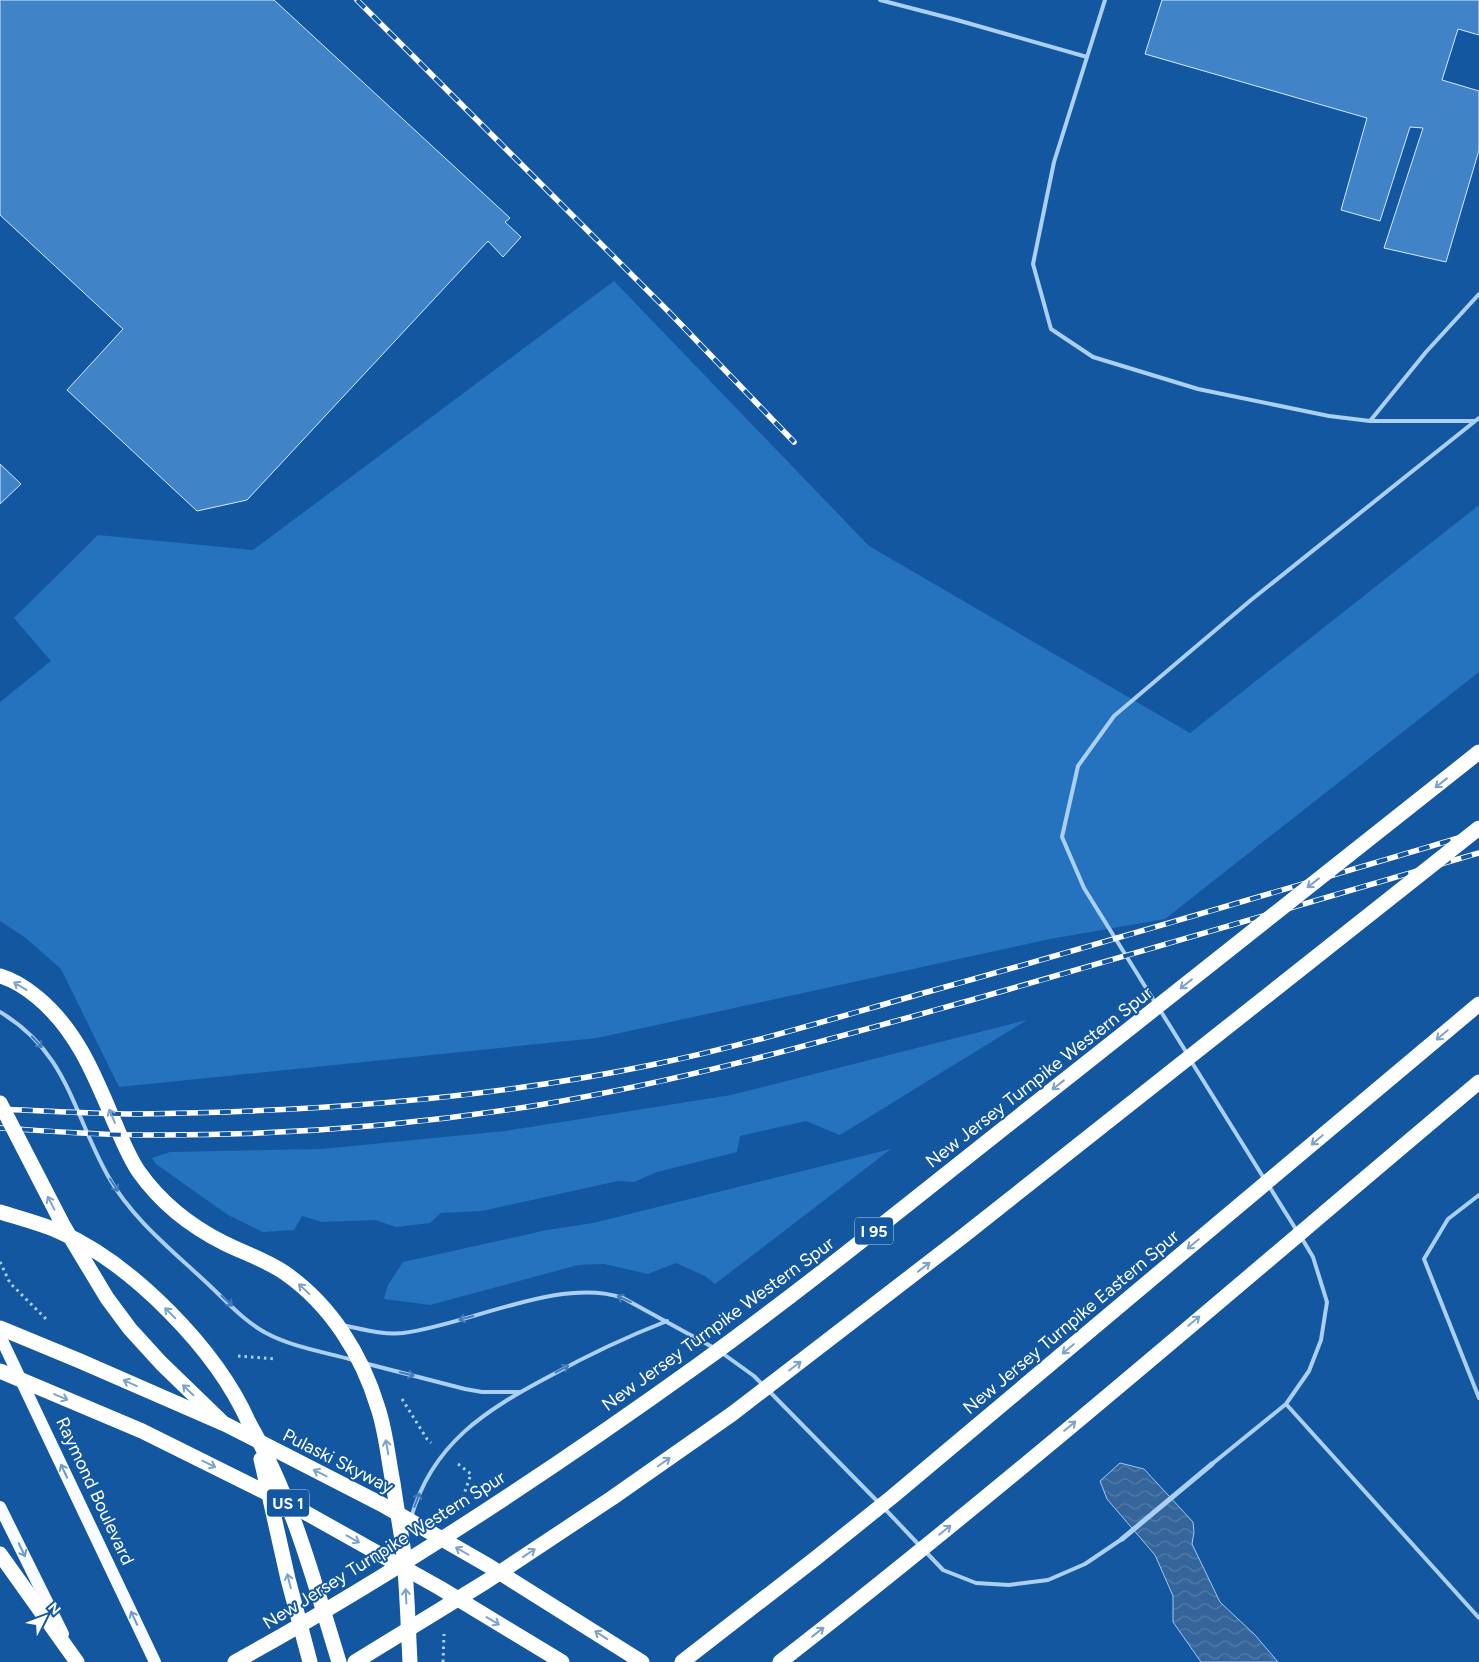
<svg xmlns="http://www.w3.org/2000/svg" width="1479" height="1662" viewBox="0 0 1479 1662" font-family="Figtree,sans-serif">
<style>
.grass{fill:#2572be}
.water{fill:url(#water-waves);stroke:#9dcbf7}
.building{fill:#4083c7;stroke:#d4e9fe}
.lines{fill:none;stroke-linecap:round;stroke-linejoin:round}
.path{stroke:#abd0f4;stroke-width:3;stroke-dasharray:2.5 4;stroke-linecap:butt}
.lane{stroke:#abd0f4;stroke-width:4}
.street{stroke:#abd0f4;stroke-width:5}
.primary{stroke:#f8fbff;stroke-width:12}
.highway{stroke:#fff;stroke-width:15}
.rail-casing{stroke:#fff;stroke-width:5.5}
.rail{stroke:#1357a0;stroke-width:4;stroke-dasharray:11;stroke-linecap:butt}
.highway-bridge{stroke:#fff;stroke-width:15}
.oneway{stroke:#7da3cb}
.oneway2{stroke:#417bb9}
.oneway3{stroke:#6f99c6}
.labels{text-anchor:middle;dominant-baseline:central;stroke-width:4;stroke-linejoin:round;paint-order:stroke}
.shield{fill:#1357a0;stroke:#b8cde2;stroke-width:1}
.shield-label{font-size:16px;font-weight:bold;fill:#fff}
.street-label{font-size:18px;fill:#fff;stroke:#1357a0}
</style>
<defs>
<pattern id="water-waves" width="16" height="10" patternUnits="userSpaceOnUse" patternTransform="scale(1.25)"><rect width="16" height="10" fill="#35659a"/><path d="M0 5q4-4 8 0t8 0" fill="none" stroke="#537ca9"/></pattern>
</defs>
<rect width="100%" height="100%" fill="#1357a0"/>
<path class="grass" d="M614,281L869,546L1190,733L1479,505V672L1165,919L1050,939L597,1038L119,1087L61,969L27,939L0,921V702L51,661L14,618L98,535L253,550Z
M1027,1020L840,1135L806,1121L740,1136L737,1152L657,1172L634,1182L618,1181L482,1211L441,1213L430,1223L396,1227L375,1220L322,1222L302,1216L294,1230L263,1232L228,1215L156,1164L152,1158L170,1152L322,1149L505,1131L731,1095Z
M891,1149L715,1284L705,1276L676,1263L648,1274L604,1264L578,1265L430,1305L384,1299L388,1285L403,1262L547,1230L593,1223Z"/>
<path class="water" d="M1120,1463L1144,1469L1193,1522L1194,1532L1192,1544L1220,1602L1255,1635L1278,1662H1201L1173,1622V1596L1155,1555L1107,1499L1100,1481Z"/>
<path class="building" d="M0,0H274L510,218L505,222L521,237L503,257L488,241L247,500L197,511L67,390L123,329L0,215Z
M1162,0H1479V35L1458,29L1442,80L1479,91V150L1446,262L1384,248L1423,128L1410,127L1380,221L1341,210L1367,118L1145,54Z
M0,464L21,484L0,504Z"/>
<g class="lines">
<path class="path" d="M0,1262L10,1283L48,1321
M238,1356L276,1359
M402,1399L427,1439L431,1443
M458,1464L471,1474L463,1497
M443,1662L444,1634"/>
<path class="lane" d="M880,0L957,20L1087,57
M1105,0L1054,162L1033,264L1051,329L1093,357L1198,389L1329,416L1370,421H1475
M1370,421L1426,352L1479,294
M1156,1004L1084,888L1062,837L1078,766L1114,716L1251,600L1479,418
M1160,1010L1188,1055
M0,1012C68,1052 73,1114 108,1176C132,1219 173,1251 208,1284C226,1301 244,1321 266,1333C292,1347 324,1352 353,1360
M1191,1061L1265,1180
M1269,1186L1297,1231
M1479,1195L1448,1219L1424,1259L1479,1398
M342,1325C362,1329 382,1335 403,1333C468,1325 561,1276 623,1298L716,1349
M722,1353L754,1376L763,1385
M364,1363L465,1389L482,1392H519
M768,1390L879,1503
M1286,1404L1479,1618
M1212,1464L1286,1404L1309,1371L1321,1340L1327,1302L1313,1257L1301,1237
M884,1508L920,1546
M411,1518C432,1443 486,1410 550,1376C588,1355 626,1337 667,1321
M925,1551L943,1570L976,1583L1009,1585L1048,1580L1085,1564L1122,1539"/>
<path class="street" d="M1122,1539L1212,1464"/>
<path class="primary" d="M0,1336L155,1662
M0,1507L63,1634"/>
<path class="highway" d="M0,976C14,980 26,988 37,997C76,1029 94,1074 113,1119C121,1137 128,1156 139,1172C161,1203 190,1226 224,1243C244,1253 266,1260 285,1273C331,1305 362,1355 378,1408C386,1432 388,1458 393,1483C396,1504 400,1526 403,1547C407,1585 408,1624 410,1662
M0,1328L80,1361L222,1423
M249,1423C292,1497 314,1581 339,1662
M261,1459L288,1579L310,1662
M0,1554L77,1662"/>
<g class="rail-casing">
<path id="rail" d="M357,0L668,311L794,442
M0,1109C45,1111 91,1114 137,1114C309,1112 483,1100 651,1065C745,1046 838,1017 931,991C1114,940 1296,886 1479,832
M0,1128C48,1131 96,1135 144,1135C276,1136 409,1126 539,1105C689,1080 835,1038 982,997C1148,950 1313,901 1479,853"/>
</g>
<use href="#rail" class="rail"/>
<path class="highway-bridge" d="M0,1103L63,1225L107,1298L130,1329L161,1363L223,1423L381,1504L489,1566L642,1662
M0,1212C19,1218 39,1223 58,1231C132,1263 217,1350 249,1423
M0,1371L142,1431L299,1509L440,1588L562,1662
M235,1662C395,1574 549,1472 698,1365C809,1285 915,1198 1023,1113C1175,993 1327,873 1479,752
M355,1662L487,1581L612,1498L732,1414L962,1237L1479,828
M682,1662L816,1558L892,1497L1479,1004
M780,1662C1019,1476 1247,1277 1479,1082"/>
</g>
<defs><path id="oneway-shaft" d="M-6 0H5M1.5-3L5.5 0L1.5 3" fill="none" stroke-width="1.6" stroke-linecap="round" stroke-linejoin="round" transform="scale(1.25)"/></defs>
<g class="oneway">
<use href="#oneway-shaft" transform="translate(1441 783) rotate(142)"/>
<use href="#oneway-shaft" transform="translate(1313 883) rotate(142)"/>
<use href="#oneway-shaft" transform="translate(1186 984) rotate(142)"/>
<use href="#oneway-shaft" transform="translate(20 986) rotate(-149)"/>
<use href="#oneway-shaft" transform="translate(1442 1035) rotate(140)"/>
<use href="#oneway-shaft" transform="translate(1058 1085) rotate(142)"/>
<use href="#oneway-shaft" transform="translate(112 1116) rotate(-113)"/>
<use href="#oneway-shaft" transform="translate(1317 1140) rotate(140)"/>
<use href="#oneway-shaft" transform="translate(51 1203) rotate(-118)"/>
<use href="#oneway-shaft" transform="translate(1193 1244) rotate(140)"/>
<use href="#oneway-shaft" transform="translate(924 1267) rotate(-38)"/>
<use href="#oneway-shaft" transform="translate(304 1289) rotate(-137)"/>
<use href="#oneway-shaft" transform="translate(170 1313) rotate(-135)"/>
<use href="#oneway-shaft" transform="translate(1194 1321) rotate(-40)"/>
<use href="#oneway-shaft" transform="translate(1068 1349) rotate(140)"/>
<use href="#oneway-shaft" transform="translate(795 1366) rotate(-37)"/>
<use href="#oneway-shaft" transform="translate(130 1383) rotate(-156)"/>
<use href="#oneway-shaft" transform="translate(188 1390) rotate(-136)"/>
<use href="#oneway-shaft" transform="translate(61 1397) rotate(23)"/>
<use href="#oneway-shaft" transform="translate(1070 1426) rotate(-40)"/>
<use href="#oneway-shaft" transform="translate(387 1447) rotate(-100)"/>
<use href="#oneway-shaft" transform="translate(664 1462) rotate(-35)"/>
<use href="#oneway-shaft" transform="translate(209 1464) rotate(26)"/>
<use href="#oneway-shaft" transform="translate(320 1473) rotate(-153)"/>
<use href="#oneway-shaft" transform="translate(945 1530) rotate(-39)"/>
<use href="#oneway-shaft" transform="translate(353 1539) rotate(29)"/>
<use href="#oneway-shaft" transform="translate(462 1551) rotate(-150)"/>
<use href="#oneway-shaft" transform="translate(529 1553) rotate(-34)"/>
<use href="#oneway-shaft" transform="translate(289 1581) rotate(-104)"/>
<use href="#oneway-shaft" transform="translate(406 1596) rotate(-93)"/>
<use href="#oneway-shaft" transform="translate(493 1621) rotate(31)"/>
<use href="#oneway-shaft" transform="translate(818 1632) rotate(-38)"/>
<use href="#oneway-shaft" transform="translate(601 1635) rotate(-147)"/>
</g>
<g class="oneway2">
<use href="#oneway-shaft" transform="translate(37 1042) rotate(47)"/>
<use href="#oneway-shaft" transform="translate(114 1185) rotate(57)"/>
<use href="#oneway-shaft" transform="translate(624 1299) rotate(-156)"/>
<use href="#oneway-shaft" transform="translate(227 1301) rotate(43)"/>
<use href="#oneway-shaft" transform="translate(466 1318) rotate(165)"/>
<use href="#oneway-shaft" transform="translate(562 1369) rotate(-28)"/>
<use href="#oneway-shaft" transform="translate(407 1374) rotate(14)"/>
<use href="#oneway-shaft" transform="translate(417 1500) rotate(-69)"/>
</g>
<g class="oneway3">
<use href="#oneway-shaft" transform="translate(64 1471) rotate(-115)"/>
<use href="#oneway-shaft" transform="translate(22 1550) rotate(64)"/>
<use href="#oneway-shaft" transform="translate(134 1618) rotate(-115)"/>
</g>
<g class="labels">
<g class="shield">
<rect x="855" y="1217.5" width="38" height="27" rx="4"/>
<rect x="267" y="1489.5" width="42" height="27" rx="4"/>
</g>
<g class="shield-label">
<text x="874" y="1231">I 95</text>
<text x="288" y="1503">US 1</text>
</g>
<g class="street-label">
<text transform="translate(1039 1077) rotate(-38)">New Jersey Turnpike Western Spur</text>
<text transform="translate(1071 1322) rotate(-40)">New Jersey Turnpike Eastern Spur</text>
<text transform="translate(718 1324) rotate(-36)">New Jersey Turnpike Western Spur</text>
<text transform="translate(338 1461) rotate(27)">Pulaski Skyway</text>
<text transform="translate(95 1491) rotate(65)">Raymond Boulevard</text>
<text transform="translate(384 1550) rotate(-32)">New Jersey Turnpike Western Spur</text>
</g>
</g>
<g transform="translate(45 1617) rotate(48)" stroke="#1357a0" stroke-width="4" paint-order="stroke">
<path d="M0-4L9 19L0 12L-9 19Z" fill="#ffffff"/>
<text y="-8" font-size="14" font-weight="bold" text-anchor="middle" fill="#ffffff">N</text>
</g>
</svg>
